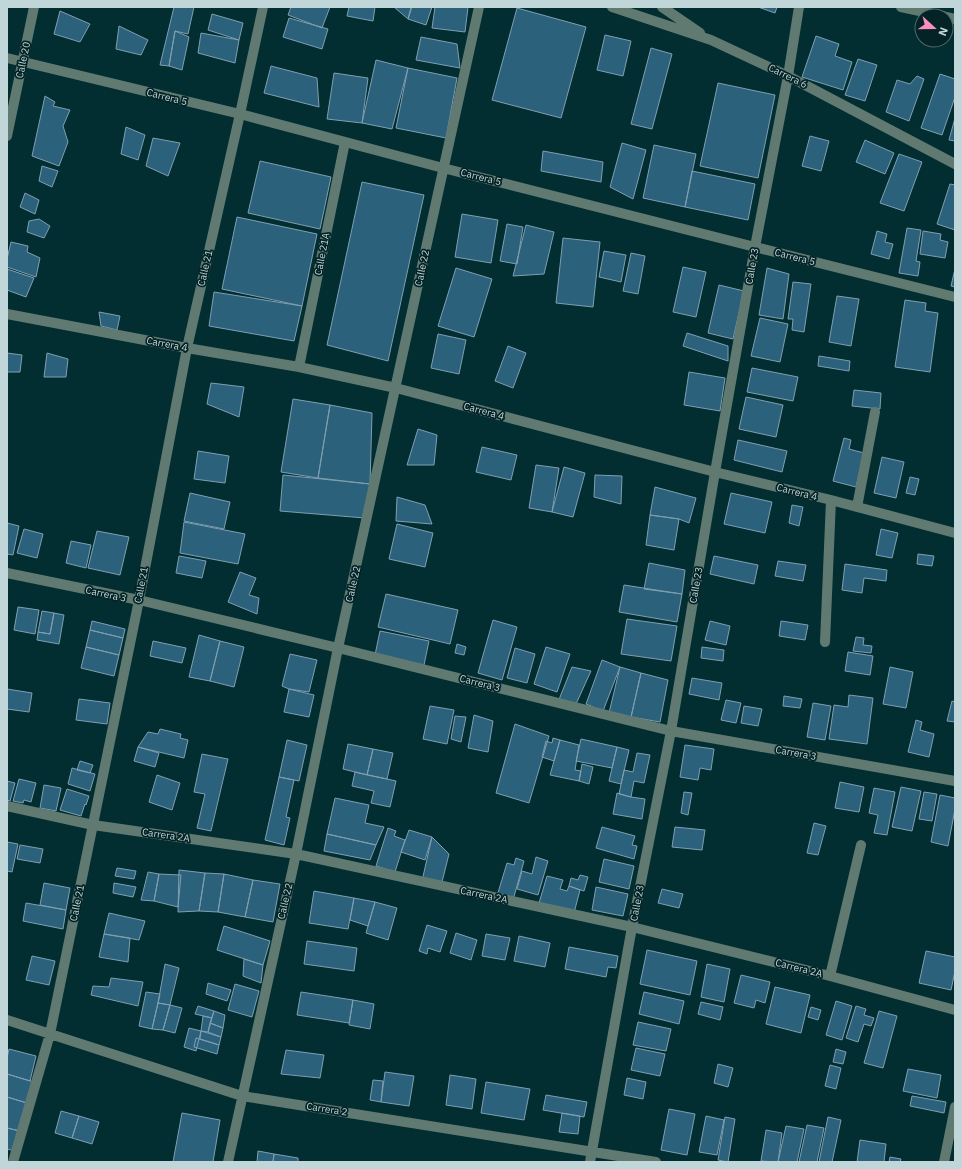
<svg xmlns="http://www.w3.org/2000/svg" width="962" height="1169" viewBox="0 0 962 1169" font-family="'IBM Plex Sans',sans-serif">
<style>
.building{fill:#2c617c;stroke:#7f9fb1}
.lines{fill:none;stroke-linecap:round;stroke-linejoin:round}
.minor{stroke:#617a71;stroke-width:10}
.labels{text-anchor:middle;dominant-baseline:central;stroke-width:3.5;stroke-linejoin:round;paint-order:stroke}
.street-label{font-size:10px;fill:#c1d6d8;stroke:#042326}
</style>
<rect width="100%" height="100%" fill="#022e32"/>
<path class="building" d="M174,7H194L188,34L175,31L169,66L160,65Z
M291,7H330L322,28L288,15Z
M349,7H375L373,21L347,16Z
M394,7H411L408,19Z
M412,7H432L426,25L408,19Z
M435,7H468L465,32L432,28Z
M758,7H777L775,13Z
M517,8L586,27L561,118L492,100Z
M60,11L90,24L80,42L54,34Z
M212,14L243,23L239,40L208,30Z
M289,18L328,29L322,49L283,37Z
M119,26L148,40L141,55L116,49Z
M175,31L189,37L182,70L169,66Z
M201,33L239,40L235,63L198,53Z
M605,35L631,41L623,76L597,70Z
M816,36L839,44L835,56L852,62L843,90L802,77Z
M421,37L457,44L460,68L416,60Z
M651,48L672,54L652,129L631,124Z
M858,59L877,65L865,101L845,95Z
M376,60L408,68L392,129L362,123Z
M271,66L317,78L319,107L264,93Z
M408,68L457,78L446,138L396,128Z
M334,73L368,78L362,123L327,119Z
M940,74L955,79V97L942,135L921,128Z
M917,76L924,79L909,121L886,112L897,80L910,84Z
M718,83L775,95L758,178L700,166Z
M45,96L55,102L53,106L70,110L63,126L68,142L59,166L32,156Z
M955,118V141L949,140Z
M126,127L145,135L138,160L121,154Z
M810,136L829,141L821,171L802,166Z
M153,138L180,143L168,176L146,166Z
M865,140L894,153L885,174L856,162Z
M622,143L646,150L633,199L610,187Z
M654,145L696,154L685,207L643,198Z
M543,151L603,162L601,182L541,171Z
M899,154L922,162L904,211L880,203Z
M260,161L331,177L320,229L248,213Z
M42,166L58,171L52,187L39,181Z
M692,171L755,184L748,220L685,207Z
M362,182L424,195L388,361L327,345Z
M950,184L955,185V230L937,224Z
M25,193L39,200L35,214L20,207Z
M462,214L498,220L491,263L455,257Z
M237,217L317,234L302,306L222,289Z
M39,219L50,226L44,238L27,232L29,221Z
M507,224L523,227L517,264L500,261Z
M526,225L554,232L544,274L513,276Z
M907,228L921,230L916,261L920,262L918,276L899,273Z
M877,231L887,234L885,242L893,244L889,259L871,254Z
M923,231L941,234L940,240L948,242L945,258L920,254Z
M563,238L600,242L593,307L556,303Z
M11,242L28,246L27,252L40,258L36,277L7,267V259Z
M604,251L626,255L621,282L599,277Z
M631,253L645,256L638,294L623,291Z
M683,267L706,272L696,317L673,312Z
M456,268L492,279L474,337L438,326Z
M767,268L789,274L783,319L759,315Z
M7,269L34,278L26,297L7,290Z
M955,269V287L951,286Z
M793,282L811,284L804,332L792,330L793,319H788Z
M719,285L744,291L733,339L708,333Z
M214,292L302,306L294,341L209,326Z
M837,296L859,299L851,346L829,342Z
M905,300L926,303L925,311L938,313L930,372L895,367Z
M99,312L120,316L117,330L101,326Z
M760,318L788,324L780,362L751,356Z
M687,333L728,346V361L683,346Z
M438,334L466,340L459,374L431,368Z
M508,346L526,353L513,388L495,381Z
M7,353L22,355L20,372H7Z
M47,353L68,359L66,377H44Z
M819,356L850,361L849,371L818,366Z
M752,368L798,377L793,401L747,392Z
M689,372L725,378L720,411L684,405Z
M211,383L244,387L239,417L207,404Z
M854,390L881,393L880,409L852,406Z
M746,397L783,405L776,437L739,429Z
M293,399L330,405L318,478L281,472Z
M330,405L372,413L370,484L318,478Z
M418,429L437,435L434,465H407Z
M844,438L851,440L849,449L864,453L856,487L833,481Z
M738,440L787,451L782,472L734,460Z
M482,447L517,455L511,480L476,472Z
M198,451L229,456L225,483L194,479Z
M882,457L904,462L896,498L874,493Z
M536,465L559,468L552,512L529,508Z
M564,467L585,473L573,517L552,512Z
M283,475L370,484L365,518L280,511Z
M595,475L622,476L621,504L594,497Z
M910,477L919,479L915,495L906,493Z
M655,487L696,498L689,523L679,519L650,515Z
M190,493L230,502L224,529L184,521Z
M731,493L772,502L765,533L724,524Z
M397,497L425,505L432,524L396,521Z
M792,505L803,507L799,526L789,523Z
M650,515L679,519L674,550L646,545Z
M184,522L245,534L238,564L180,553Z
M7,523L19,526L13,555L7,554Z
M397,524L433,533L425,567L389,559Z
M24,529L43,534L37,558L17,553Z
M881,529L898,533L892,558L876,555Z
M97,531L129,537L120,575L88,568Z
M71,541L91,545L86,568L66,563Z
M918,554L934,556L932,566L917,564Z
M179,556L206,561L202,578L176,573Z
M714,556L758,565L754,584L710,574Z
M778,561L806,565L803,581L775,576Z
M649,563L685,570L682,594L644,589Z
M845,564L887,570L886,581L864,578L862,593L842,590Z
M240,572L256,578L249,595L259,598L257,614L228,602Z
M624,585L682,594L677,622L619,612Z
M386,594L458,610L450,644L378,627Z
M18,607L39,610L35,634L14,630Z
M42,611L54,613L50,634L38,632Z
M54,613L64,615L59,644L37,640L38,632L50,634Z
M627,619L677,626L671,661L621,654Z
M493,620L517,627L502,680L478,673Z
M92,621L125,629L123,638L90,630Z
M710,621L730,626L726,645L705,640Z
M781,621L808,625L805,640L779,636Z
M90,630L123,638L119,655L86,647Z
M380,631L429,641L424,665L375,655Z
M199,635L220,641L210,681L189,677Z
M856,637L864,638L863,645L872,646L871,653L853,651Z
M153,641L186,648L182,663L150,656Z
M220,641L244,647L234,687L210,681Z
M457,644L466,647L464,655L455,653Z
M86,647L119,655L114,676L81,668Z
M546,647L570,654L557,692L534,684Z
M702,647L724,650L723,661L701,658Z
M515,648L535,654L527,683L507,678Z
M848,652L873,656L870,675L845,671Z
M290,654L317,660L309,692L289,689L282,686Z
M602,660L620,667L603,711L586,704Z
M572,667L591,671L576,704L558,702Z
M620,667L641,673L631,717L609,713Z
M890,667L913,672L906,708L883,704Z
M641,673L668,680L660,722L631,717Z
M692,678L722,683L719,700L689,694Z
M7,689L32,693L29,712L7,709Z
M289,689L314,695L309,717L284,712Z
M849,695L873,698L867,744L829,739L834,705L848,707Z
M784,696L802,699L800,708L783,706Z
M79,699L110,703L107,724L76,720Z
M726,700L741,703L736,723L721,720Z
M952,701L955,702V722L947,721Z
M813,703L831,706L825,740L807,737Z
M430,706L454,710L447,744L423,739Z
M744,706L762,709L758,726L741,723Z
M474,715L493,721L488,752L468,748Z
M455,716L466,717L461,742L451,739Z
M916,720L922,722L920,730L934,734L929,757L908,752Z
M515,724L549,736L529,803L496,793Z
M160,729L181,734L180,738L188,740L184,758L138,747L148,732L158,734Z
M553,738L560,740L554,761L542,757L546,741L552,743Z
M581,739L617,747L612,768L576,761Z
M287,740L307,745L299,781L279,777Z
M560,740L579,745L575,770L581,771L579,781L550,775Z
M348,744L373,749L367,775L343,769Z
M685,745L714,749L711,770L700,768L698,780L680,777Z
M138,747L159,753L155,767L134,761Z
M617,747L629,750L621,784L609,781Z
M373,749L393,753L387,779L367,775Z
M637,753L650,755L644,783L634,781L631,797L619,794L624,770L633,772Z
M202,754L228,759L211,831L197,828L205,794L194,792Z
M80,761L93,765L90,773L77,770Z
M582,764L593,767L589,784L579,781Z
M72,768L95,774L90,791L68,784Z
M355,772L396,781L390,807L371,803L374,791L352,786Z
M157,775L180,783L172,810L149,802Z
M279,777L294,780L286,817L290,818L284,845L265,840Z
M19,779L36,783L31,802L24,800L23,803L13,801Z
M7,781L15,783L10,801L7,800Z
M840,782L864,787L859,812L835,808Z
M44,785L61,788L56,811L40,808Z
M901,787L921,791L912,831L892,827Z
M874,788L895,792L887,835L874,833L878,815L869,813Z
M67,789L89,796L86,805L85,804L81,816L60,810Z
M684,792L692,793L688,815L681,813Z
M924,792L937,794L932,821L919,819Z
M617,793L631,797L645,799L642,819L613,814Z
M940,795L955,798V809L948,846L931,842Z
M335,798L369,805L365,823L384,827L376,845L327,834Z
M814,823L826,826L818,855L807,853Z
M602,827L635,836L632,845L637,846L634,859L596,848Z
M675,827L705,830L702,850L672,847Z
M388,828L396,831L394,836L405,840L395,872L376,866Z
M409,830L432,837L425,860L401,852Z
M327,834L376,845L370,860L324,851Z
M432,837L449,854L441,886L422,881Z
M7,842L18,844L12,872L7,871Z
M20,845L43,849L40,863L17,859Z
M536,857L548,861L538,895L517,889L522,871L532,874Z
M516,858L524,861L513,900L497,896L507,863L514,865Z
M604,859L634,866L629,889L599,882Z
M117,868L136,871L134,879L115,876Z
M179,870L205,873L199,911L178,912Z
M148,872L159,874L154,901L141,900Z
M205,873L224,874L218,912L199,911Z
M159,874L181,875L178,907L154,901Z
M224,874L253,880L245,917L218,912Z
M580,875L588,877L584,891L569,886L571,878L578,880Z
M547,876L563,880L560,889L567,891L569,886L580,890L574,913L539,903Z
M253,880L280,884L273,922L245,917Z
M44,883L70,888L66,910L40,905Z
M114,883L136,887L133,897L113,893Z
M596,887L628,894L623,916L592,910Z
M662,889L683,894L679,908L658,903Z
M314,891L354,898L348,929L309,923Z
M354,898L375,902L368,926L350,920Z
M375,902L397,908L388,940L366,933Z
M26,903L66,910L63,929L23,921Z
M109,913L145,921L139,940L104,934Z
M427,925L447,931L440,952L428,948L427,954L419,951Z
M224,926L270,941L263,965L217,950Z
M456,933L477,940L471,960L450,953Z
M104,934L130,938L128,962L99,957Z
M486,934L510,938L505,960L482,956Z
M519,936L550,943L545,967L514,961Z
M307,941L357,948L354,971L304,964Z
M569,947L618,956L616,968L608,967L606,977L565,969Z
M647,950L697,961L690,995L640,984Z
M926,951L955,957V971L951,990L919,983Z
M32,956L55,961L49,985L26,980Z
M244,959L263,965L261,983L243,976Z
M165,964L179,968L170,1005L158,1003Z
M707,964L730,969L724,1002L701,997Z
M741,975L770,982L765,1003L756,1000L754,1008L734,1003Z
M111,978L143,982L138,1006L91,995L93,986L109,987Z
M208,983L231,990L227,1001L206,994Z
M235,984L259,991L252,1017L228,1010Z
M775,987L810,995L801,1033L766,1024Z
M146,992L160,994L152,1029L139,1026Z
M301,992L353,1000L349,1023L297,1015Z
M644,992L684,1001L679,1024L639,1014Z
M353,1000L374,1004L370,1029L349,1025Z
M836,1001L852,1006L842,1040L826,1035Z
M701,1002L723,1007L720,1020L698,1014Z
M158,1003L170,1005L163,1030L152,1029Z
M170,1005L182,1008L175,1033L163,1030Z
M198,1006L214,1011L212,1018L195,1014Z
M856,1006L866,1009L864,1015L874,1018L871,1026L864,1024L858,1042L846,1038Z
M811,1007L821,1010L818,1020L808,1017Z
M214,1011L225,1015L223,1028L210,1023Z
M879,1011L897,1016L883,1068L864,1063Z
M203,1016L212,1018L208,1032L201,1031Z
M638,1022L671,1029L666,1051L633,1045Z
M210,1023L223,1028L221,1037L208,1032Z
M189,1028L201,1031L196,1051L184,1047Z
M201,1031L221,1037L219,1045L200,1039Z
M196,1038L219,1045L217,1054L194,1047Z
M636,1048L665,1054L660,1076L631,1070Z
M9,1049L36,1056L30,1081L7,1074V1058Z
M836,1049L846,1052L843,1064L833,1062Z
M286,1050L324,1055L320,1078L281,1074Z
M718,1064L733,1068L728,1087L714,1083Z
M830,1065L841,1068L836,1089L825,1086Z
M908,1069L941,1075L937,1098L903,1091Z
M385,1072L414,1076L409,1106L381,1102Z
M7,1074L34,1082L27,1103L7,1097Z
M450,1075L476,1079L472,1109L446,1105Z
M627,1078L646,1082L643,1099L624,1095Z
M373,1080L383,1081L381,1102L370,1100Z
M486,1082L530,1089L524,1120L481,1113Z
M546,1095L587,1102L584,1117L543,1110Z
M912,1096L946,1102L944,1113L910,1106Z
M7,1097L27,1103L20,1131L7,1128Z
M669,1109L695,1114L687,1155L661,1150Z
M61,1111L79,1116L72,1138L55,1133Z
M182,1113L220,1120L213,1162H173Z
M562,1113L580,1116L578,1134L559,1132Z
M79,1116L99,1122L92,1144L72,1138Z
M706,1116L724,1120L717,1155L699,1152Z
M725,1117L735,1119L728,1162L718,1160Z
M828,1117L841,1120L832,1162H819Z
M807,1125L824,1128L817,1162H799Z
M786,1126L804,1129L797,1162H778Z
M7,1128L20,1131L15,1151L7,1149Z
M766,1130L782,1133L778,1162L761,1161Z
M860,1140L886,1144L884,1162H857Z
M258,1151L274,1154L273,1162H257Z
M274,1154L298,1158V1162H273Z
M890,1157L901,1159L900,1162H889Z"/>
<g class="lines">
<path class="minor" d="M612,7L711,40L788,76L955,164
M662,7L700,33
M901,7L943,16
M946,17L955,19
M7,58L240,114L443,168L755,247L955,297
M7,136L34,7
M7,314L187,348L299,367L396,388L715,472L831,500L955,533
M299,367L345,142
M857,507L875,412
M7,573L139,600L338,648L671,731L955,781
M825,642L831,500
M7,806L93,825L296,854L632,927L830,976L955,1010
M830,976L861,845
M7,1020L242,1096L656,1162
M13,1162L50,1034L139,600L187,348L240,114L263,7
M228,1162L296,854L338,648L479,7
M590,1162L632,927L671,731L715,472L755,247L788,76L799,7
M944,1162L955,1107"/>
</g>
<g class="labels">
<g class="street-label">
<text transform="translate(23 60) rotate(-78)">Calle 20</text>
<text transform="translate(788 76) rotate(26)">Carrera 6</text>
<text transform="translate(167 97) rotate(14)">Carrera 5</text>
<text transform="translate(481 177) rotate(14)">Carrera 5</text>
<text transform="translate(322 254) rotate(-79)">Calle 21A</text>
<text transform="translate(795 257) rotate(14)">Carrera 5</text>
<text transform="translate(752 266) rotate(-80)">Calle 23</text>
<text transform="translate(205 268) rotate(-77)">Calle 21</text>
<text transform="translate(422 268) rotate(-78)">Calle 22</text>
<text transform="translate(167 344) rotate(11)">Carrera 4</text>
<text transform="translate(484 411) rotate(15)">Carrera 4</text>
<text transform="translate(797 492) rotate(14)">Carrera 4</text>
<text transform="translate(353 584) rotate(-77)">Calle 22</text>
<text transform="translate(141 585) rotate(-79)">Calle 21</text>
<text transform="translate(696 585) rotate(-80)">Calle 23</text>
<text transform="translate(106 594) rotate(12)">Carrera 3</text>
<text transform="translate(480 683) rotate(14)">Carrera 3</text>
<text transform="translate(796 753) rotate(10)">Carrera 3</text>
<text transform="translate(166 835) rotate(8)">Carrera 2A</text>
<text transform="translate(484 895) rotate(12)">Carrera 2A</text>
<text transform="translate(285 901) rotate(-77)">Calle 22</text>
<text transform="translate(77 903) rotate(-78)">Calle 21</text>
<text transform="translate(637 903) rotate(-79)">Calle 23</text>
<text transform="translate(799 968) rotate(14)">Carrera 2A</text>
<text transform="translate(327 1109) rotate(9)">Carrera 2</text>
</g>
</g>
<rect width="962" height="1169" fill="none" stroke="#c1d6d8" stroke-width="16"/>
<g transform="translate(934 28) rotate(111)"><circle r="19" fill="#042326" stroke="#506b6d"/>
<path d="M0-3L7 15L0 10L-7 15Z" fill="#fe8ebc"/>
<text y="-6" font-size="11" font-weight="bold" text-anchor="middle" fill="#c1d6d8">N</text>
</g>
</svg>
